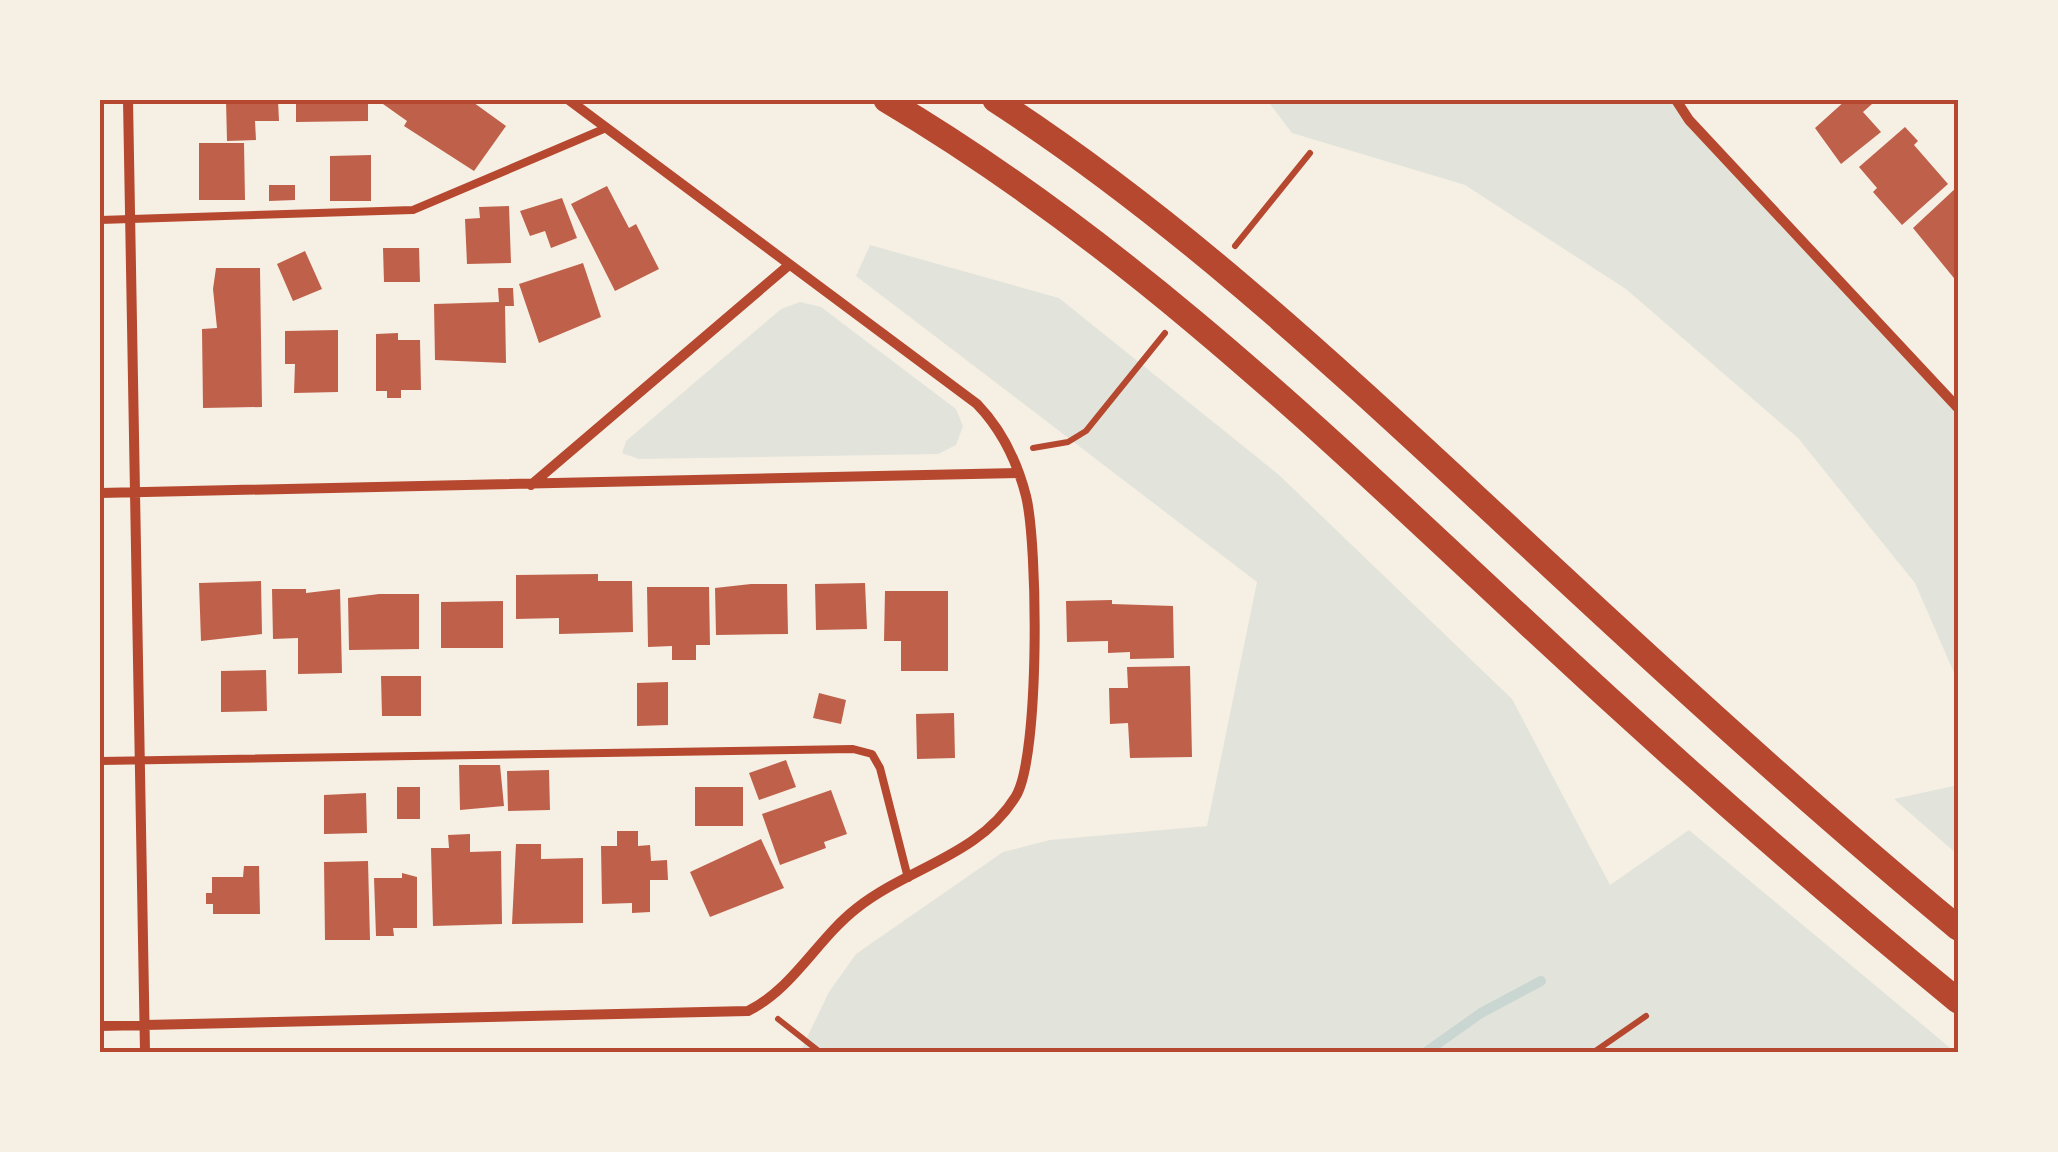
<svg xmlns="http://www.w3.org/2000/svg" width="2058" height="1152" viewBox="0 0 2058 1152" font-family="Mulish,sans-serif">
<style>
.green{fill:#e2e4dc}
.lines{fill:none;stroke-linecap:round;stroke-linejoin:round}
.stream{stroke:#c9d6d2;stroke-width:10}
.building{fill:#bf614a}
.path{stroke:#b5482f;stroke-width:6}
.service{stroke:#b5482f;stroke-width:8}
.minor{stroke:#b5482f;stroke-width:10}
.primary{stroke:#b5482f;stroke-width:25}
.neatline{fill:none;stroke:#b5482f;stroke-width:4}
</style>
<rect width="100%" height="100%" fill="#f6efe4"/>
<path class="green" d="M1267,100H1676L1958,408V682L1915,583L1798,438L1626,289L1465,185L1292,133Z
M870,245L1059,298L1279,475L1512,699L1610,885L1689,830L1955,1052H800L829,992L856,954L1003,852L1050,840L1207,826L1257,582L856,276Z
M800,302L821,307L956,409L963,426L956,445L938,454L639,459L622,453L626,441L781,309Z
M1958,785V855L1894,799Z"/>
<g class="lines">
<path class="stream" d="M1426,1052L1481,1013L1541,981"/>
</g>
<path class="building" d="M226,100H278L279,121H255L256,140L227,141Z
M296,100H368V121L296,122Z
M385,100H470L506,126L474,171L404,126L407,121L383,104Z
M1846,100H1868L1872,104L1863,112L1881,132L1841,164L1815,128Z
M1905,127L1918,141L1914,145L1948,184L1902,225L1873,192L1877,188L1859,167Z
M199,143H244L245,200H199Z
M371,155V201H330V156Z
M269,185H295V200L269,201Z
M607,186L629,228L636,224L659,269L615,291L571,204Z
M1958,186V283L1913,228Z
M562,198L577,238L551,248L545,231L530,236L520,211Z
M509,206L511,263L467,264L465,219L480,218L479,207Z
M383,248H419L420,282H384Z
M305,251L322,289L293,301L277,264Z
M583,263L601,317L539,343L519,284Z
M216,268H260L262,407L203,408L202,329L217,328L213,289Z
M498,288H513L514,306H505L506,363L435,360L434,304L499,302Z
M338,330V392L294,393L295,364H285V331Z
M398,333V340H420L421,390H401V398H387V391H376V334Z
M598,574V581H632L633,632L559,634V618L516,619V575Z
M261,581L262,634L201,641L199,583Z
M865,583L867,629L816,630L815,584Z
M751,584H787L788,634L716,635L715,588Z
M647,587H709L710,645H696V660H672V646L648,647Z
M272,589H306V593L340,589L342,673L298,674V638L273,639Z
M885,591H948V671H901V641H884Z
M379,594H419V649L349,650L348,598Z
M1112,600V604L1173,606L1174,658L1130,659V652L1108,653V641L1067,642L1066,601Z
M503,601V648H441V602Z
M1190,666L1192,757L1130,758L1128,723L1110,724L1109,688H1128L1127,667Z
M266,670L267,711L221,712V671Z
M381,676H421V716H382Z
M668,682V725L637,726V683Z
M819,693L846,700L841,724L813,718Z
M954,713L955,758L917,759L916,714Z
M786,760L796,787L759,800L749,773Z
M459,765H500L504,806L460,810Z
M549,770L550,810L508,811L507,771Z
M397,787H420V819H397Z
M695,787H743V826H695Z
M831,790L847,834L824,842L826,848L780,865L762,814Z
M366,793L367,833L324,834V795Z
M617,831H638V846L650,845L651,861L667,860L668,880H650V912L632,913V903L602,904L601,846H617Z
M470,834V852L501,851L502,924L433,926L431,848H449L448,835Z
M761,839L784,888L710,917L690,872Z
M516,844H541V859L583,858V923L512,924Z
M368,861L370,940H325L324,862Z
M244,866H259L260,914H213V904H206V893H212V877H243Z
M402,873L417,877V928H393L394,936H376L374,878H402Z"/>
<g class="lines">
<path class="path" d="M1235,246L1310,153
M1033,448L1068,442L1086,431L1165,333
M778,1019L820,1052
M1594,1052L1646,1016"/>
<path class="service" d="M100,220L413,210L606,128
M100,761L853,749L872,754L880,768L908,878"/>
<path class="minor" d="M128,100L145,1052
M1676,100L1689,120L1958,408
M531,485L789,265
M100,493L1019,473
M100,1026L748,1011C794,988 817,939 857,908C909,867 979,856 1016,796C1040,756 1038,545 1026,496C1017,461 1002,430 977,404L569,100"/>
<path class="primary" d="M886,100C1126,242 1325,435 1527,623C1667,754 1810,880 1958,1001
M995,100C1180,220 1340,371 1501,520C1650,659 1801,798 1958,928"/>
</g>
<rect width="2058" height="1152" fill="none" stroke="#f6efe4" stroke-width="205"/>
<rect x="102" y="102" width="1854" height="948" class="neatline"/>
</svg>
